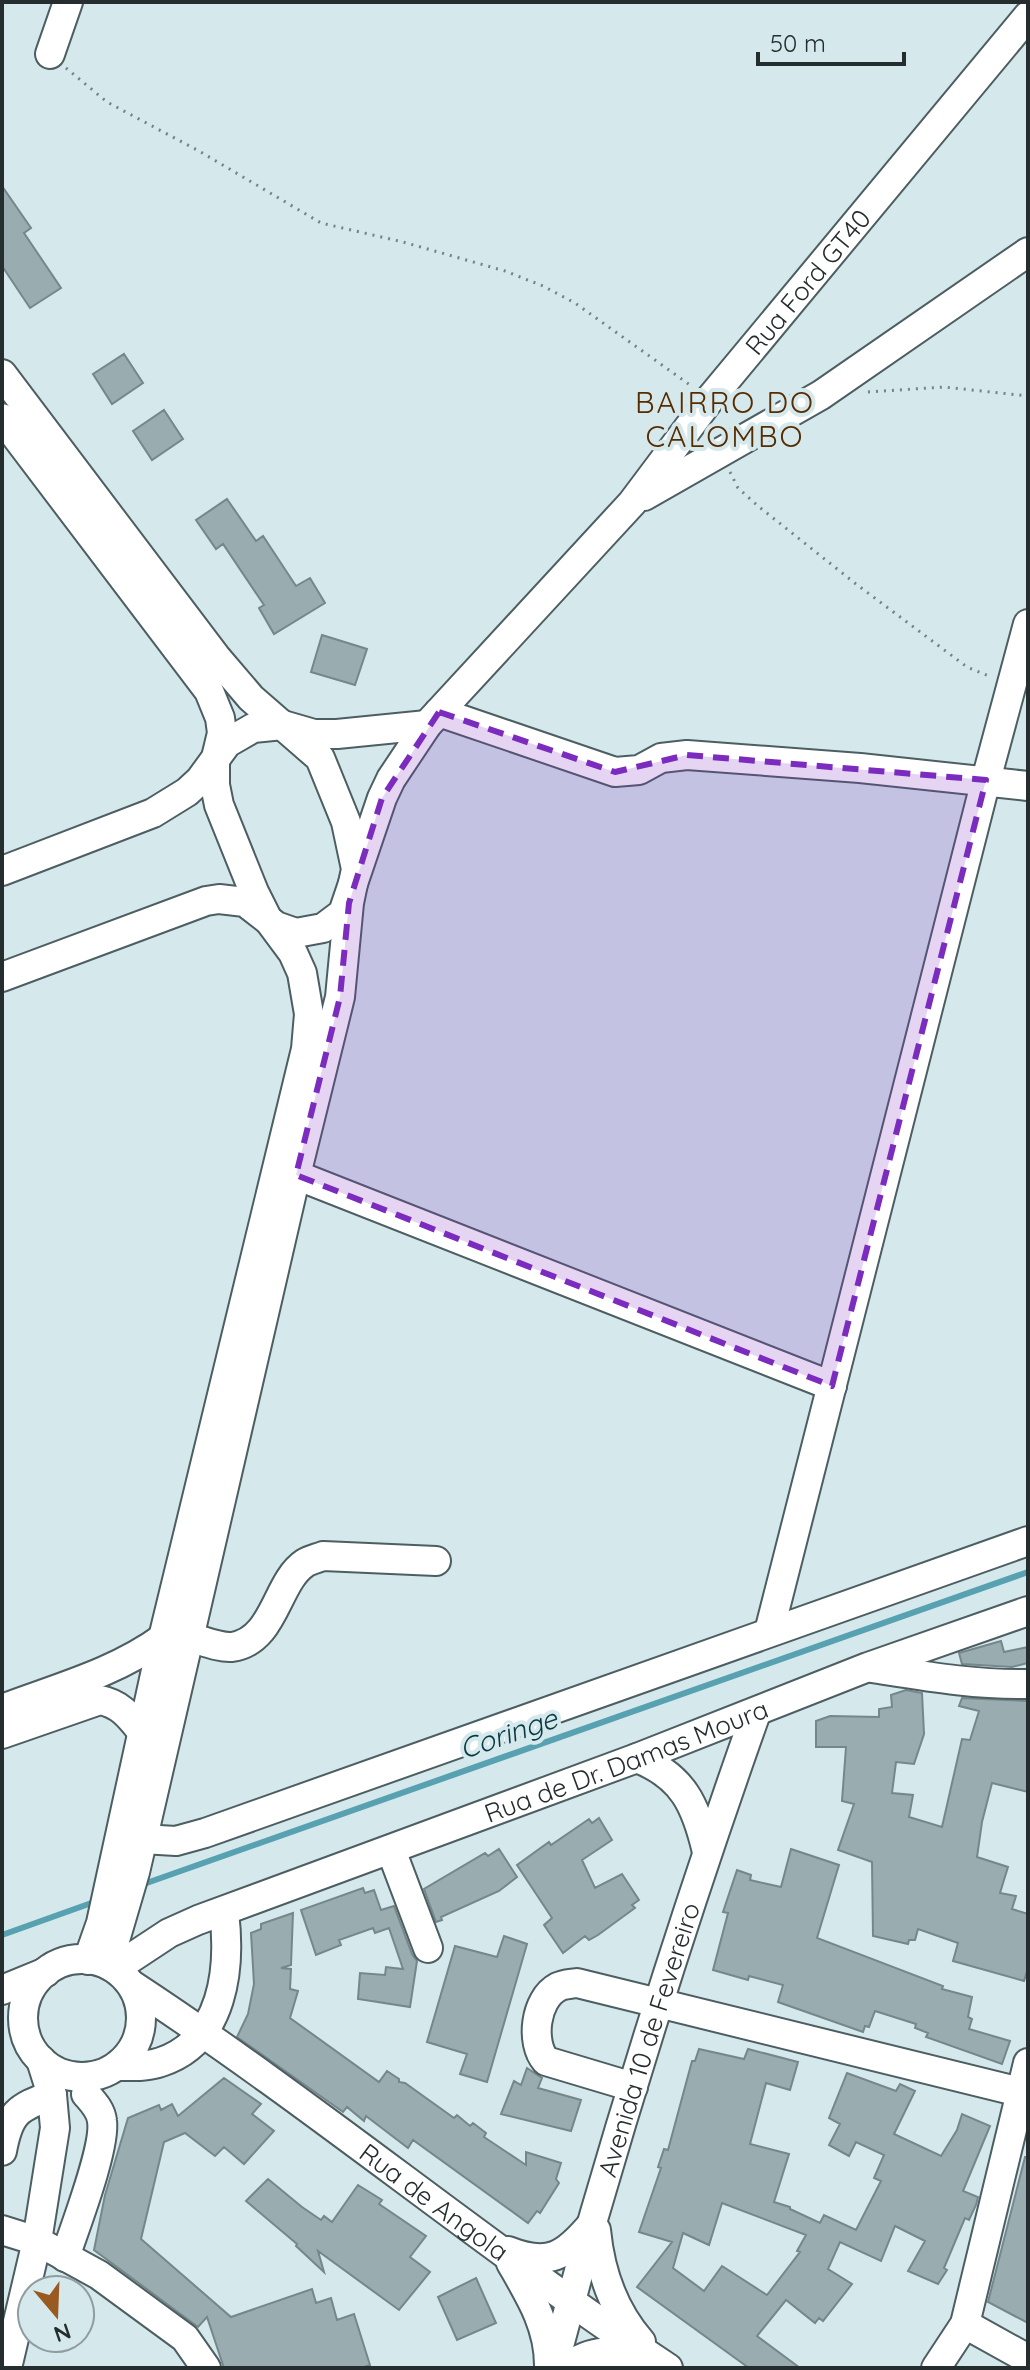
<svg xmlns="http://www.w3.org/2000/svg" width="1030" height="2370" viewBox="0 0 1030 2370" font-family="Quicksand,sans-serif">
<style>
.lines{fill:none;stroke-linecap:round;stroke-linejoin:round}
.stream{stroke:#57a1b0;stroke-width:6}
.building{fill:#99acb0;stroke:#75878a;stroke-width:2;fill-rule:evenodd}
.minor-casing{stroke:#4d5e62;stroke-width:32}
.path{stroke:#768285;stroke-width:3;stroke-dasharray:2 6;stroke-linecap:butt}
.minor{stroke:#fff;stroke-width:28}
.marked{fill:#7b2cbf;fill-opacity:0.2;stroke:#7b2cbf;stroke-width:6;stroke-dasharray:16 10;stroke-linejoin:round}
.labels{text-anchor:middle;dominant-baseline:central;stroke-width:8;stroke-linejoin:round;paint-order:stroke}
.street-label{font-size:26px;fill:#262d2f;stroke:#d5e8ec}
.water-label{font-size:28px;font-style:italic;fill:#073a43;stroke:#d5e8ec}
.quarter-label{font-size:30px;letter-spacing:2px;fill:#562c01;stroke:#d5e8ec}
</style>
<rect width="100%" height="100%" fill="#d5e8ec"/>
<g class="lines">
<path class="stream" d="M141,1885L1028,1572
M2,1935L97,1901"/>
</g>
<path class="building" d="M2,186L31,228L24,233L61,288L30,308L2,266Z
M124,354L143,383L112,404L93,374Z
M164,410L183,439L152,460L133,431Z
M227,499L256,541L263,536L296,586L310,578L325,603L274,634L259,608L264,605L223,544L216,549L196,520Z
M322,635L367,649L355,685L311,672Z
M1001,1641L1004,1652L1028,1647V1663L1012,1667L962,1664L959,1653Z
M906,1690L922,1693L924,1734L914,1764L896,1762L892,1793L913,1795L909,1817L942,1827L962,1739L970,1740L979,1711L959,1706L962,1698L1028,1701V1792L992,1783L982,1822L977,1857L1008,1867L1000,1893L1016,1896L1012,1909L1028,1914V1968L1024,1981L953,1961L958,1943L918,1929L915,1940H909L908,1944L873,1936L872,1862L838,1850L854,1804L842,1801L846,1747H816V1721L830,1716L879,1717V1709L892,1707L891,1695Z
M599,1818L612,1840L582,1860L595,1888L622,1874L639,1900L632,1905L635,1908L598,1935L589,1940L585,1936L563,1953L544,1925L552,1918L517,1865L549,1842L551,1845L589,1819L592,1823Z
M499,1849L517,1877L499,1891L441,1917L442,1920L436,1922L424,1889L485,1853L488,1856Z
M791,1849L839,1865L817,1938L943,1986L942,1989L972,1997L968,2017L972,2019L969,2029L1010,2041L1002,2064L926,2037L928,2033L915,2028L916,2024L875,2011L869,2027L865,2026L863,2032L778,2002L783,1985L749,1976L748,1980L713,1970L728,1913L723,1912L737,1870L751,1875L750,1880L781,1887Z
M363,1888L365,1893L374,1890L381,1910L394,1906L412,1954L417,1961L410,2007L358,1999L360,1973L385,1975L386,1967L403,1969L389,1928L375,1933L373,1928L339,1940L341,1945L316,1955L301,1910Z
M293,1913L291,1965L281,1968L291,1969L290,1989L298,1991L290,2018L379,2082L387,2071L399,2079V2082L405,2083L454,2118L457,2115L470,2126L473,2123L486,2133L484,2137L526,2165V2152L561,2163L556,2179L559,2183L540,2213L537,2211L528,2223L413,2140L408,2148L366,2116L364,2121L347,2107L343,2112L237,2037L248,2014L254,1984L251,1933L261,1929V1924Z
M504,1936L527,1944L487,2082L460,2074L467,2054L427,2042L455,1946L497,1957Z
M699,2049L744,2059L748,2049L798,2062L790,2090L766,2083L750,2144L789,2154L774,2202L790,2207V2209L820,2223L824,2215L856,2230L881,2181L874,2178L884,2155L856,2142L849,2156L829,2145L840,2124L829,2118L847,2073L896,2091L900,2084L915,2091L894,2134L941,2156L957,2130L962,2114L990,2126L963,2191L978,2197L976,2205L969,2220L965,2218L944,2268L947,2270L938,2284L908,2271L925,2241L895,2226L881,2261L840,2242L828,2269L852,2284L823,2321L819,2318L815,2323L786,2300L757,2336L800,2368H749L637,2287L672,2242L639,2232L661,2168L658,2167L664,2149L668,2150L692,2061H695ZM722,2203L806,2235L797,2251L800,2252L767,2295L722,2266L704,2291L673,2268L683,2233L709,2245Z
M527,2068L542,2078L538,2088L581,2100L571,2131L501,2114L514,2081L521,2085Z
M224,2078L261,2104L252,2114L274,2131L244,2164L224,2147L215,2156L185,2133L164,2142L141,2239L231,2317L312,2289L316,2303L331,2298L337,2320L354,2314L370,2365L361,2368H224L207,2317L198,2327L94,2250L105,2195L128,2118L159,2105L161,2110L172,2104L178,2116Z
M1025,2157H1028V2323L988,2302Z
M268,2179L302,2207L321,2220L324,2216L332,2222L358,2185L382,2200L379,2204L426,2236L410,2257L430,2272L399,2310L318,2251L324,2272L296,2246L297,2244L246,2201Z
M476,2278L496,2323L457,2340L438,2297Z"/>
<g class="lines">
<g class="minor-casing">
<g id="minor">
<path d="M50,54L68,2"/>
<path d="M2,374L216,657L251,698L320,758L346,822L356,869L349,903L340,997L296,1175L135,1872L108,1964"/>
<path d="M2,418L209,691L220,718L222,733L215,762V785L219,805L254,892L267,918L293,953L302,973L309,1014L306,1049L163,1638L101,1923L88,1960"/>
<path d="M644,496L821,395L1028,252"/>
<path d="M439,712L615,772L639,770L661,758L687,755L860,768L1028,786"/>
<path d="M2,871L153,813L187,792L200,780L227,743L253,728L283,725L314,734H337L427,725"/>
<path id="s1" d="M2,977L206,901L219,899L245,902L276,926L296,933L323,928L343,913L382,798L391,779L427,725L632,503L710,399L1028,16"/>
<path d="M296,1175L832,1386"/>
<path d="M769,1632L986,780L1028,624"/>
<path d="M189,1637C201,1640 219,1648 232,1647C275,1641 276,1582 305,1563C310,1560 318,1558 323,1556L436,1561"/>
<path d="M872,1668C924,1676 975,1685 1028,1684"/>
<path d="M2,1709C57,1688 115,1673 163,1638"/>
<path d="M2,1734L100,1700C121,1704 130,1717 143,1733"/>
<path d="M637,1758C683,1776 696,1805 707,1852"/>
<path d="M142,1839L176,1841L205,1833L1028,1541"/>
<path d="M391,1850L428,1948"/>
<circle cx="82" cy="2018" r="59"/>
<path id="s2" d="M116,1968L169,1933L198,1920L637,1758L868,1667L1028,1611"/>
<path id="s3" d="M132,1985C315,2105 485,2247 668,2368"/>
<path d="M2,1990L46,1972"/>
<path d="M117,2066C131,2066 147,2067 161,2062C224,2041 231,1968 224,1912"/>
<path d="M633,2087L546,2061C530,2043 535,1999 558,1987C564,1984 571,1984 577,1983L1028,2094"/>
<path d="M2,2151C9,2113 17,2108 52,2095"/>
<path d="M2,2230L37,2241L99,2275L185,2338L206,2368"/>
<path d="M596,2230C600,2271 613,2310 641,2342"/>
<path d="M508,2251C549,2267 565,2256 592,2224"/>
<path d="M65,2257C75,2227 106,2147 102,2121C101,2110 93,2102 86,2094"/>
<path d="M511,2263C530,2296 549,2326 549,2365"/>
<path d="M965,2324L1028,2359"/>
<path d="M7,2368L37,2241L55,2128L52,2095L41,2060"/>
<path id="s4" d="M553,2368C567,2317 580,2266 594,2216C643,2047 697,1879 756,1713"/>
<path d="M567,2368C591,2348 617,2350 645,2358"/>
<path d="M936,2368L965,2324L1028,2063"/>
</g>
</g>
<path class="path" d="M66,68L107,102L199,151L321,223L403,242L505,271L543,286L575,303L690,385
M868,392L944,387L1028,396
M730,472L738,488L758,506L856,584L967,667L989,676"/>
<use href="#minor" class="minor"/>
</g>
<path class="marked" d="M439,712L615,772L687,755L986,780L832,1386L296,1175L340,997L349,903L382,798Z"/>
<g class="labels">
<g class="street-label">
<text stroke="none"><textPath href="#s1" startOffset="1162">Rua Ford GT40</textPath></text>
<text stroke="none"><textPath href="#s2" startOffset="552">Rua de Dr. Damas Moura</textPath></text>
<text stroke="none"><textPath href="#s4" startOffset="342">Avenida 10 de Fevereiro</textPath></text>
<text stroke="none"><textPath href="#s3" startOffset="372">Rua de Angola</textPath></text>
</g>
<g class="water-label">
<text transform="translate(508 1733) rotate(-19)">Coringe</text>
</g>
<g class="quarter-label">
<text x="725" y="402">BAIRRO DO<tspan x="725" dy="34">CALOMBO</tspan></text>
</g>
</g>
<rect width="1030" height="2370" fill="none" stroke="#262d2f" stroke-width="8"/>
<g transform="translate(56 2314) rotate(161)"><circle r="38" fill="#d5e8ec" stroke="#8f9da0" stroke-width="2"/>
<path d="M0-6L14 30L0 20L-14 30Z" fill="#985a20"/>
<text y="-12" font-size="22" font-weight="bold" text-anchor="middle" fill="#262d2f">N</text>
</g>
<path d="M758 52v12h146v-12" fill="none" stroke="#262d2f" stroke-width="4"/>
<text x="770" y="52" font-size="24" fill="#262d2f" stroke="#d5e8ec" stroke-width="6" paint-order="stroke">50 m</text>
</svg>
